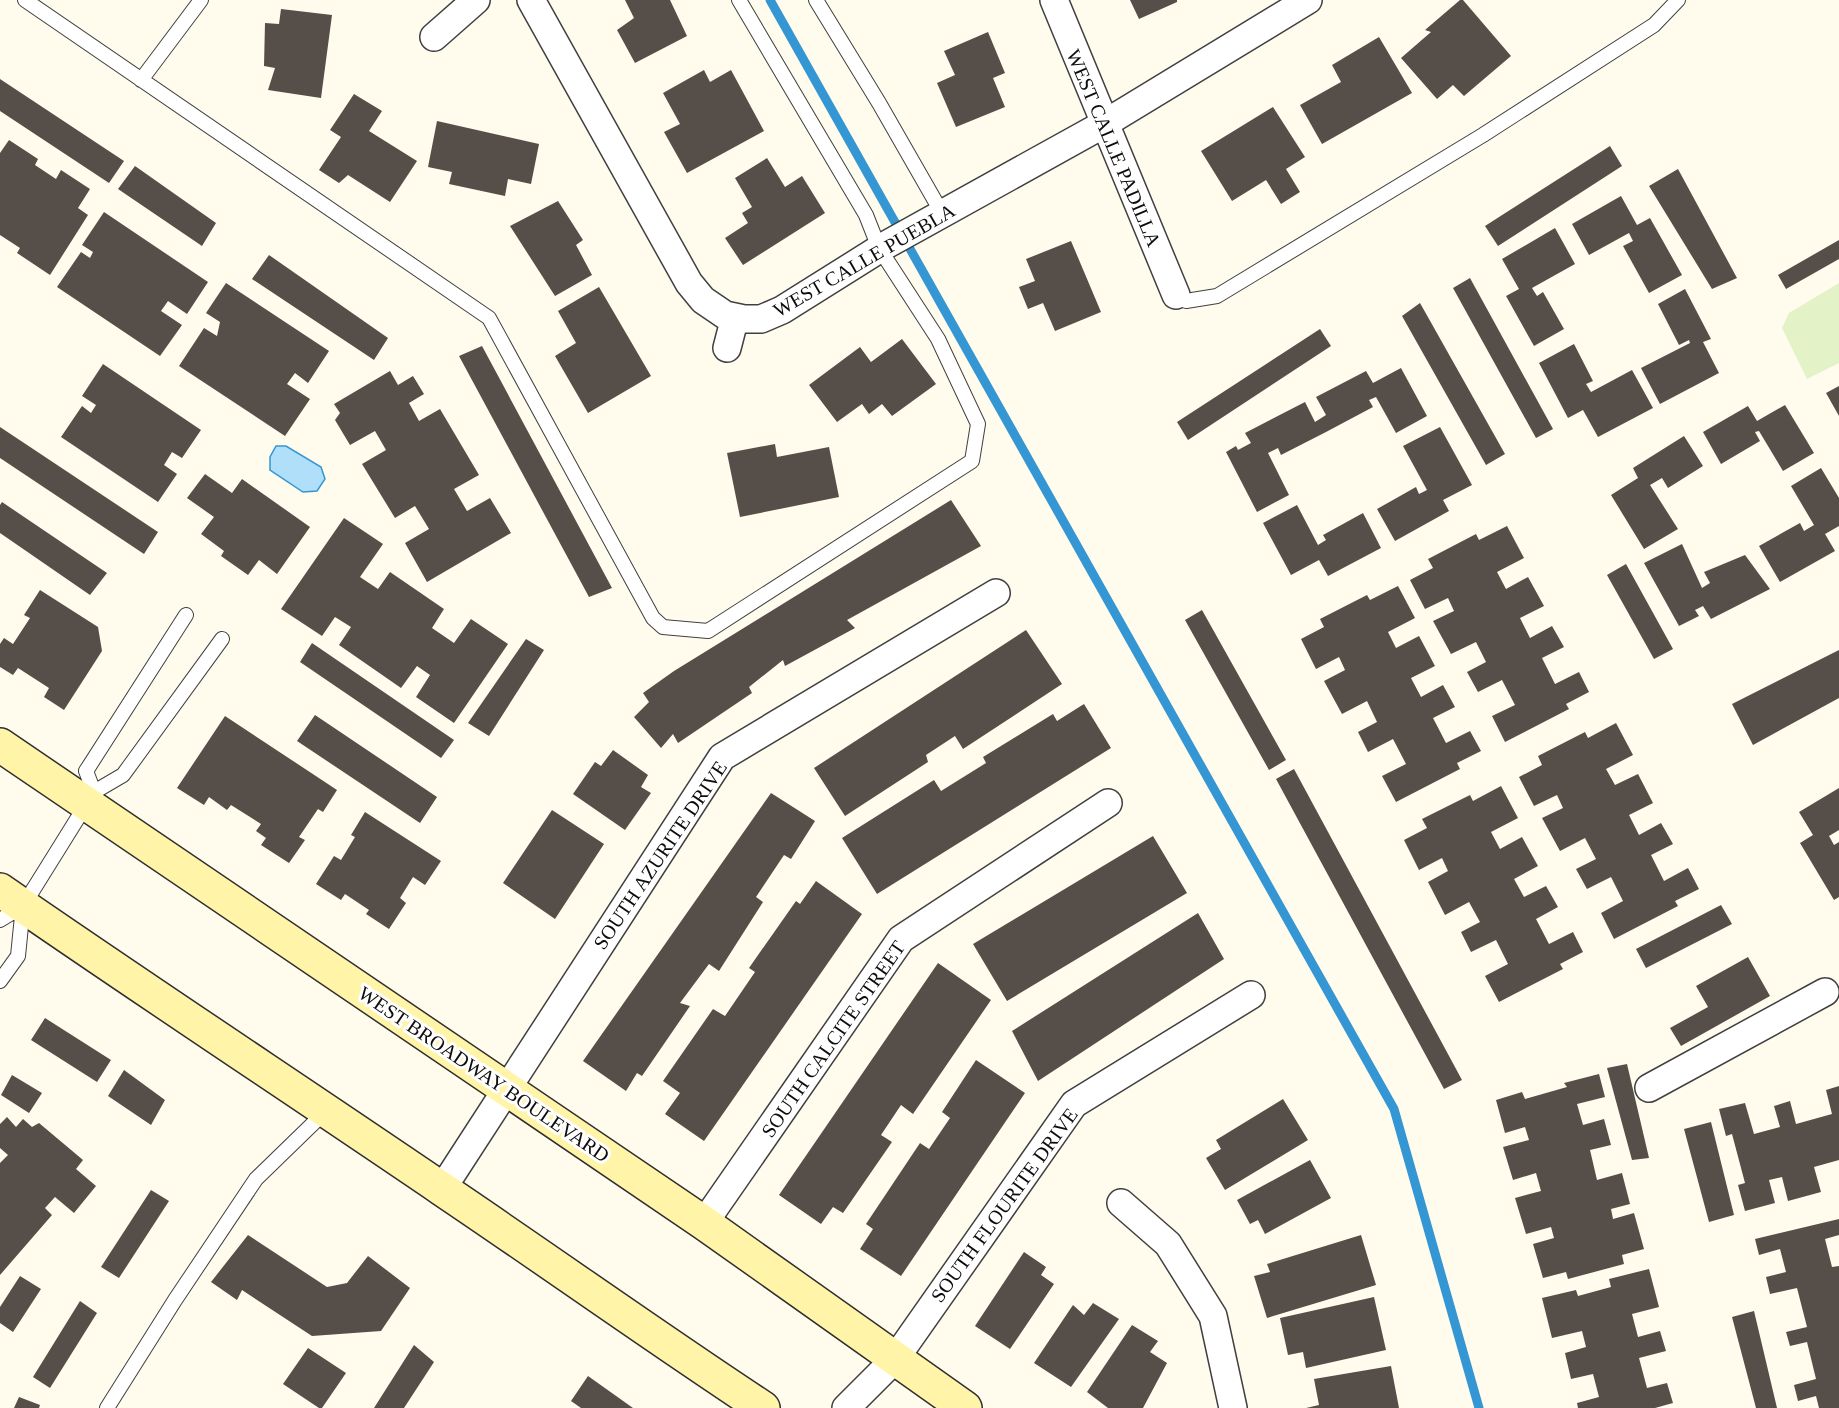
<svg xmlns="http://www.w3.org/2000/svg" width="1839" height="1408" viewBox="0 0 1839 1408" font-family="Georgia,serif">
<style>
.pitch{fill:#e4f2c8}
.water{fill:#b0dff9;stroke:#3496d3;stroke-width:1.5}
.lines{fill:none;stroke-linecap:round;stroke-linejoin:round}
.stream{stroke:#3496d3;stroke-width:9}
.building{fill:#564e49}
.lane-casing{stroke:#404040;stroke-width:16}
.street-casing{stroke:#404040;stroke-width:30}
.secondary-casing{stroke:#2f2f2f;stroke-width:36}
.lane{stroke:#fff;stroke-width:14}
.street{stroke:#fff;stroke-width:27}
.secondary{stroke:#fff4a8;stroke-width:33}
.labels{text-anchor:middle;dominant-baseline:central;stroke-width:6;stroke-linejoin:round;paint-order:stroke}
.street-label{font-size:20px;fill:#0d0d0d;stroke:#fff}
</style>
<rect width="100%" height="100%" fill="#fffbed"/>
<path class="pitch" d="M1839,283V363L1807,379L1782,328L1789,313Z"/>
<path class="water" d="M276,446H286L321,467L325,479L317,491L303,492L270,470V457Z"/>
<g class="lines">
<path class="stream" d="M770,0L1394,1109L1479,1408"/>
</g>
<path class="building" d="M625,0H670L687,36L635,63L617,30L634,18Z
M1130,0H1177V2L1139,19Z
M1460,0H1463L1511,56L1464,96L1453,85L1437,99L1401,58L1431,32L1425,30Z
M281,9L332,15L321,98L268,90L275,68L264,66L265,23L279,24Z
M988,32L1005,73L993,78L1005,107L956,127L937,83L955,75L944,51Z
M1379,37L1412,93L1322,144L1300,105L1341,82L1332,65Z
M704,70L710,82L731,70L764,131L687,173L664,132L680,124L663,93Z
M0,79L124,161L109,183L0,111Z
M354,94L382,111L369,131L417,161L390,202L348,175L339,183L319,170L341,137L330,130Z
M1273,107L1305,157L1286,169L1300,192L1281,204L1266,180L1232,201L1201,151Z
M437,121L539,144L531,184L508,179L505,196L449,184L452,172L428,167Z
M9,140L38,159L35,165L56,179L61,170L90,189L78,208L88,215L50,275L17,253L20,248L0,235V153Z
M1610,146L1622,166L1498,246L1485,226Z
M767,158L785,187L802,176L825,213L743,265L725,238L748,223L742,213L752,207L735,178Z
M135,166L216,223L202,246L118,189Z
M1678,169L1737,278L1712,289L1649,186Z
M1621,196L1637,225L1650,218L1682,275L1649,293L1623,246L1633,241L1629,233L1589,255L1572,224Z
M558,201L583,240L576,245L592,275L555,296L510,226Z
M104,212L208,282L187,314L168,301L161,311L182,325L160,356L57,287L81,252L90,258L93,252L82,245Z
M1555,228L1575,264L1532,288L1537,296L1543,292L1564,329L1534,346L1506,296L1519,289L1502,259Z
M1839,240V259L1786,289L1778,275Z
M1071,241L1101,312L1055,331L1043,303L1028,309L1019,287L1035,281L1026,259Z
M269,255L388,338L374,360L252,279Z
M1470,278L1553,429L1536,438L1453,288Z
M226,283L329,351L308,383L295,373L287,384L310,399L285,436L179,366L204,328L217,336L220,322L206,313Z
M599,287L651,376L588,413L555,356L576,343L558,311Z
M1685,289L1711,339L1703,342L1719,373L1660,404L1641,368L1690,343L1689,340L1679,345L1658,304Z
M1420,303L1505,454L1486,465L1402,316Z
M1320,329L1331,346L1188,440L1177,422Z
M902,339L936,384L892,416L882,404L869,414L862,404L837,422L809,385L860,347L871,362Z
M1574,344L1593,381L1586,384L1591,392L1632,370L1653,408L1598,437L1583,410L1568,418L1539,363Z
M482,346L612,588L589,597L459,356Z
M103,364L201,430L182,458L172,452L164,465L177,474L158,502L61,437L82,406L91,413L96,405L82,396Z
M1401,368L1427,416L1396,433L1376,397L1369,400L1373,407L1326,432L1281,455L1278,448L1268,453L1289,495L1257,512L1226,452L1236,446L1238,450L1251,443L1245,433L1305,402L1315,422L1326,415L1316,397L1366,371L1373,383Z
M390,371L398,385L413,376L424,394L409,403L419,421L440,409L479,475L454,489L467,511L490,498L511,533L427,582L405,543L429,529L415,506L395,518L362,464L386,450L375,431L350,445L335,420L340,413L334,404Z
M1839,386V416L1826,393Z
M1785,405L1814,453L1783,471L1759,431L1755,432L1760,441L1721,464L1703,432L1748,406L1757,421Z
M0,427L158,532L144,554L0,458Z
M1440,427L1472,485L1443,500L1449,511L1395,541L1377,509L1416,487L1419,494L1427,490L1403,446Z
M1684,436L1703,466L1668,488L1662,478L1650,485L1678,529L1644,549L1611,495L1638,478L1633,468Z
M775,444L777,457L829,447L839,497L740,517L727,453Z
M1821,468L1839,498V526L1825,534L1835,551L1780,582L1759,546L1800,523L1804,531L1814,525L1791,486Z
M205,474L232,493L242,479L310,527L277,574L259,560L248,575L221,556L224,551L201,534L214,517L187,498Z
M951,500L981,546L847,620L855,628L785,666L783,660L749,687L752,693L678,743L673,734L661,748L634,717L649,702L643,693L674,671Z
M2,502L107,573L90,595L0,533V505Z
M1297,505L1318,545L1326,540L1323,535L1363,513L1381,548L1328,576L1319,560L1291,575L1263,523Z
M344,518L383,544L360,577L378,589L390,572L444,609L432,628L454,643L471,619L508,644L454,723L416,697L430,675L417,666L401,688L339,645L351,627L335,617L322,636L281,609Z
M1507,526L1524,558L1497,572L1506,589L1528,577L1544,606L1520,618L1530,638L1552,626L1564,647L1542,658L1555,684L1579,672L1589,692L1566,704L1569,709L1505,742L1492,716L1515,705L1502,680L1478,692L1467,672L1486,662L1476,642L1451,654L1433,621L1454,611L1448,598L1425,609L1410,580L1433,568L1428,559L1476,534L1479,540Z
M1682,544L1702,588L1710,583L1704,572L1745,555L1770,589L1711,619L1703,606L1695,610L1699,616L1679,626L1644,563Z
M1626,564L1673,649L1654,659L1607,575Z
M1398,586L1415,618L1388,632L1396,648L1419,636L1435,666L1411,678L1421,697L1443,685L1455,707L1433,718L1446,743L1470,731L1481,751L1457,763L1460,769L1396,802L1382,776L1406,764L1393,739L1368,752L1358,732L1377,722L1367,701L1342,714L1324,681L1345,670L1339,657L1316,669L1301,639L1324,627L1320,619L1367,595L1370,600Z
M40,590L98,627L102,651L64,710L44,697L49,688L18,668L13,675L0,667V644L4,638L13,644L30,618L24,615Z
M1202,610L1286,760L1269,770L1185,620Z
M1026,630L1062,684L963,749L955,736L926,755L928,762L845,816L814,768Z
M526,639L544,650L489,736L468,723Z
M312,643L454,740L441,758L300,662Z
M1839,650V698L1753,745L1732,704Z
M1084,704L1111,748L877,894L842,838L934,780L941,791L986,763L983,757L1053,714L1057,721Z
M315,715L437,797L420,823L297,741Z
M225,716L337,790L323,812L318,809L299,837L305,840L289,863L261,845L266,838L256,831L261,824L231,805L227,810L209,797L204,805L177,788Z
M1616,723L1633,755L1606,769L1615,785L1638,774L1653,803L1629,815L1639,835L1661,823L1673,844L1651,855L1664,881L1688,868L1699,889L1675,901L1678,906L1614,939L1601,913L1623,901L1611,877L1587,889L1576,869L1596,859L1585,838L1560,851L1542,818L1563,808L1557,795L1534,806L1519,777L1542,765L1538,756L1585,732L1588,738Z
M613,750L648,775L641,787L651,793L625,830L573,794L595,762L601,766Z
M1294,769L1462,1080L1444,1089L1276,779Z
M1501,786L1518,818L1491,832L1500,849L1522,837L1538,866L1514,879L1524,897L1546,886L1558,907L1536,919L1549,944L1573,932L1583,952L1560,964L1563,969L1499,1002L1485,976L1508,964L1496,940L1471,952L1461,932L1480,922L1469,902L1445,915L1428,882L1448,871L1442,858L1419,870L1404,840L1427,828L1422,819L1470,795L1473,801Z
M1839,788V830L1829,836L1834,845L1839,842V897L1834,900L1800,843L1813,835L1799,812Z
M771,793L815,821L791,859L784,855L756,897L763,902L719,971L709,964L680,1003L690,1006L642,1076L637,1073L626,1091L583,1061Z
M552,810L604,844L555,919L503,883Z
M365,812L441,861L425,885L413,877L400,898L406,903L389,929L366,914L369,910L345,894L341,900L316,884L334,856L341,860L355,837L351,835Z
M1153,836L1187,893L1007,1001L973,944Z
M816,881L862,914L704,1141L665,1114L680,1093L663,1081L713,1009L725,1016L755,972L749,968L796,901L800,904Z
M1721,905L1732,924L1646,968L1636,949Z
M1198,913L1224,959L1038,1081L1012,1031Z
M1748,957L1770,996L1681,1046L1670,1028L1708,1007L1696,986Z
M938,963L991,1000L913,1114L901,1105L881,1135L892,1142L843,1213L833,1207L821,1224L779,1195Z
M45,1018L111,1060L97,1082L31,1040Z
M976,1060L1025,1093L901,1276L860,1249L873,1229L866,1224L920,1143L929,1149L950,1118L942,1112Z
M1627,1064L1649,1158L1632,1160L1607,1068Z
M124,1070L165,1100L151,1125L108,1096Z
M1599,1074L1605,1097L1577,1104L1583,1125L1604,1119L1611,1145L1590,1150L1597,1180L1622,1173L1630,1204L1611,1209L1613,1219L1634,1213L1644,1249L1622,1255L1624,1264L1568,1279L1566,1272L1543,1278L1533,1244L1554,1238L1551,1227L1526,1234L1515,1198L1541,1191L1536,1173L1513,1180L1503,1147L1529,1140L1525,1127L1505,1133L1496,1100L1522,1092L1525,1099L1567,1087L1564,1083Z
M12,1075L42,1093L29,1113L1,1095Z
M1839,1086V1160L1814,1167L1821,1192L1788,1201L1782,1177L1769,1180L1775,1203L1745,1211L1738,1185L1745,1183L1732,1134L1726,1136L1719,1109L1745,1103L1754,1134L1780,1127L1774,1106L1790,1101L1796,1124L1832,1114L1826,1090Z
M1283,1099L1308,1140L1225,1190L1206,1158L1221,1149L1216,1140Z
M7,1117L16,1127L23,1119L32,1127L39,1123L83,1160L76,1169L96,1186L74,1213L55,1197L45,1208L52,1215L0,1275V1163L8,1155L0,1148V1124Z
M1711,1122L1734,1215L1709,1222L1684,1129Z
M1310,1160L1331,1198L1265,1234L1258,1220L1250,1224L1237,1200Z
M151,1190L169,1201L119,1278L101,1267Z
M1839,1219V1235L1825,1239L1832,1267L1839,1266V1408H1819L1816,1396L1798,1401L1794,1385L1816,1379L1807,1342L1790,1346L1786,1332L1807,1327L1797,1288L1770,1294L1766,1277L1786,1272L1780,1249L1759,1255L1755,1239Z
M248,1235L327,1287L347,1283L368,1256L410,1288L381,1331L312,1336L242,1290L237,1300L211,1282Z
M1361,1235L1376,1285L1267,1318L1254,1276L1270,1272L1267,1264Z
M1024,1252L1046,1267L1041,1275L1054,1284L1010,1349L975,1326Z
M1649,1269L1659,1307L1632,1314L1638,1337L1660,1331L1666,1351L1639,1358L1647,1388L1667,1383L1673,1403L1655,1408H1578L1577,1403L1599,1397L1593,1374L1571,1379L1565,1353L1586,1347L1582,1331L1552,1338L1542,1298L1576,1290L1578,1296L1611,1287L1609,1279Z
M20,1276L41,1289L13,1332L0,1323V1307Z
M1374,1297L1386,1350L1306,1368L1303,1352L1288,1355L1280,1318Z
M80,1301L97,1313L50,1388L33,1377Z
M1093,1303L1119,1319L1071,1387L1034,1363L1073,1305L1084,1315Z
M1754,1311L1777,1408H1756L1732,1317Z
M1132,1325L1158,1341L1150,1352L1167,1363L1143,1408H1108L1087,1392Z
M414,1345L434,1362L404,1408H374Z
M308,1348L346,1373L322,1408H319L283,1384Z
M1391,1366L1399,1408H1306L1319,1405L1314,1379Z
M588,1376L633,1408H581L571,1401Z
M19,1397L40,1405L39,1408H14Z"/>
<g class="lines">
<g class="lane-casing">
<path id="lane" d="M25,0L489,318L653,618L663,627L708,631L972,461L978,424L938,339L879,248L866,215L739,0
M816,0L879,103L942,213
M141,80L201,0
M1176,295L1186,301L1217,296L1483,135L1654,25L1678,0
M94,792L86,771L88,768L186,615
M23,906L94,792L123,775L222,639
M0,920L23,906L18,956L0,981
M107,1408L175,1300L256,1179L325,1112"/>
</g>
<g class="street-casing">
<path id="street" d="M531,0L689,283L703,300L725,315L744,319H761L782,310L884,246L1104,124L1308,0
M1054,0L1176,295
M434,37L476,0
M727,348L735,317
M1649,1088L1825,992
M442,1189L722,757L996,593
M1121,1203L1168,1244L1213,1316L1233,1408
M704,1223L901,939L1108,803
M846,1408L895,1359L1074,1104L1251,995"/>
</g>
<g class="secondary-casing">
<path id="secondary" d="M0,745L704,1223L965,1408
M0,890C146,991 295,1089 442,1189C549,1261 655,1337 763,1408"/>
</g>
<use href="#lane" class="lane"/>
<use href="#street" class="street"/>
<use href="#secondary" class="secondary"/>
</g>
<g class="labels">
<g class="street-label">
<text transform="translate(1114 148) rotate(67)">WEST CALLE PADILLA</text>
<text transform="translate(864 260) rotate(-30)">WEST CALLE PUEBLA</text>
<text transform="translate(660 855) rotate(-56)">SOUTH AZURITE DRIVE</text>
<text transform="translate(833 1039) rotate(-55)">SOUTH CALCITE STREET</text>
<text transform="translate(484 1074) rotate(34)">WEST BROADWAY BOULEVARD</text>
<text transform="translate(1004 1205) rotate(-54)">SOUTH FLOURITE DRIVE</text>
</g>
</g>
</svg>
